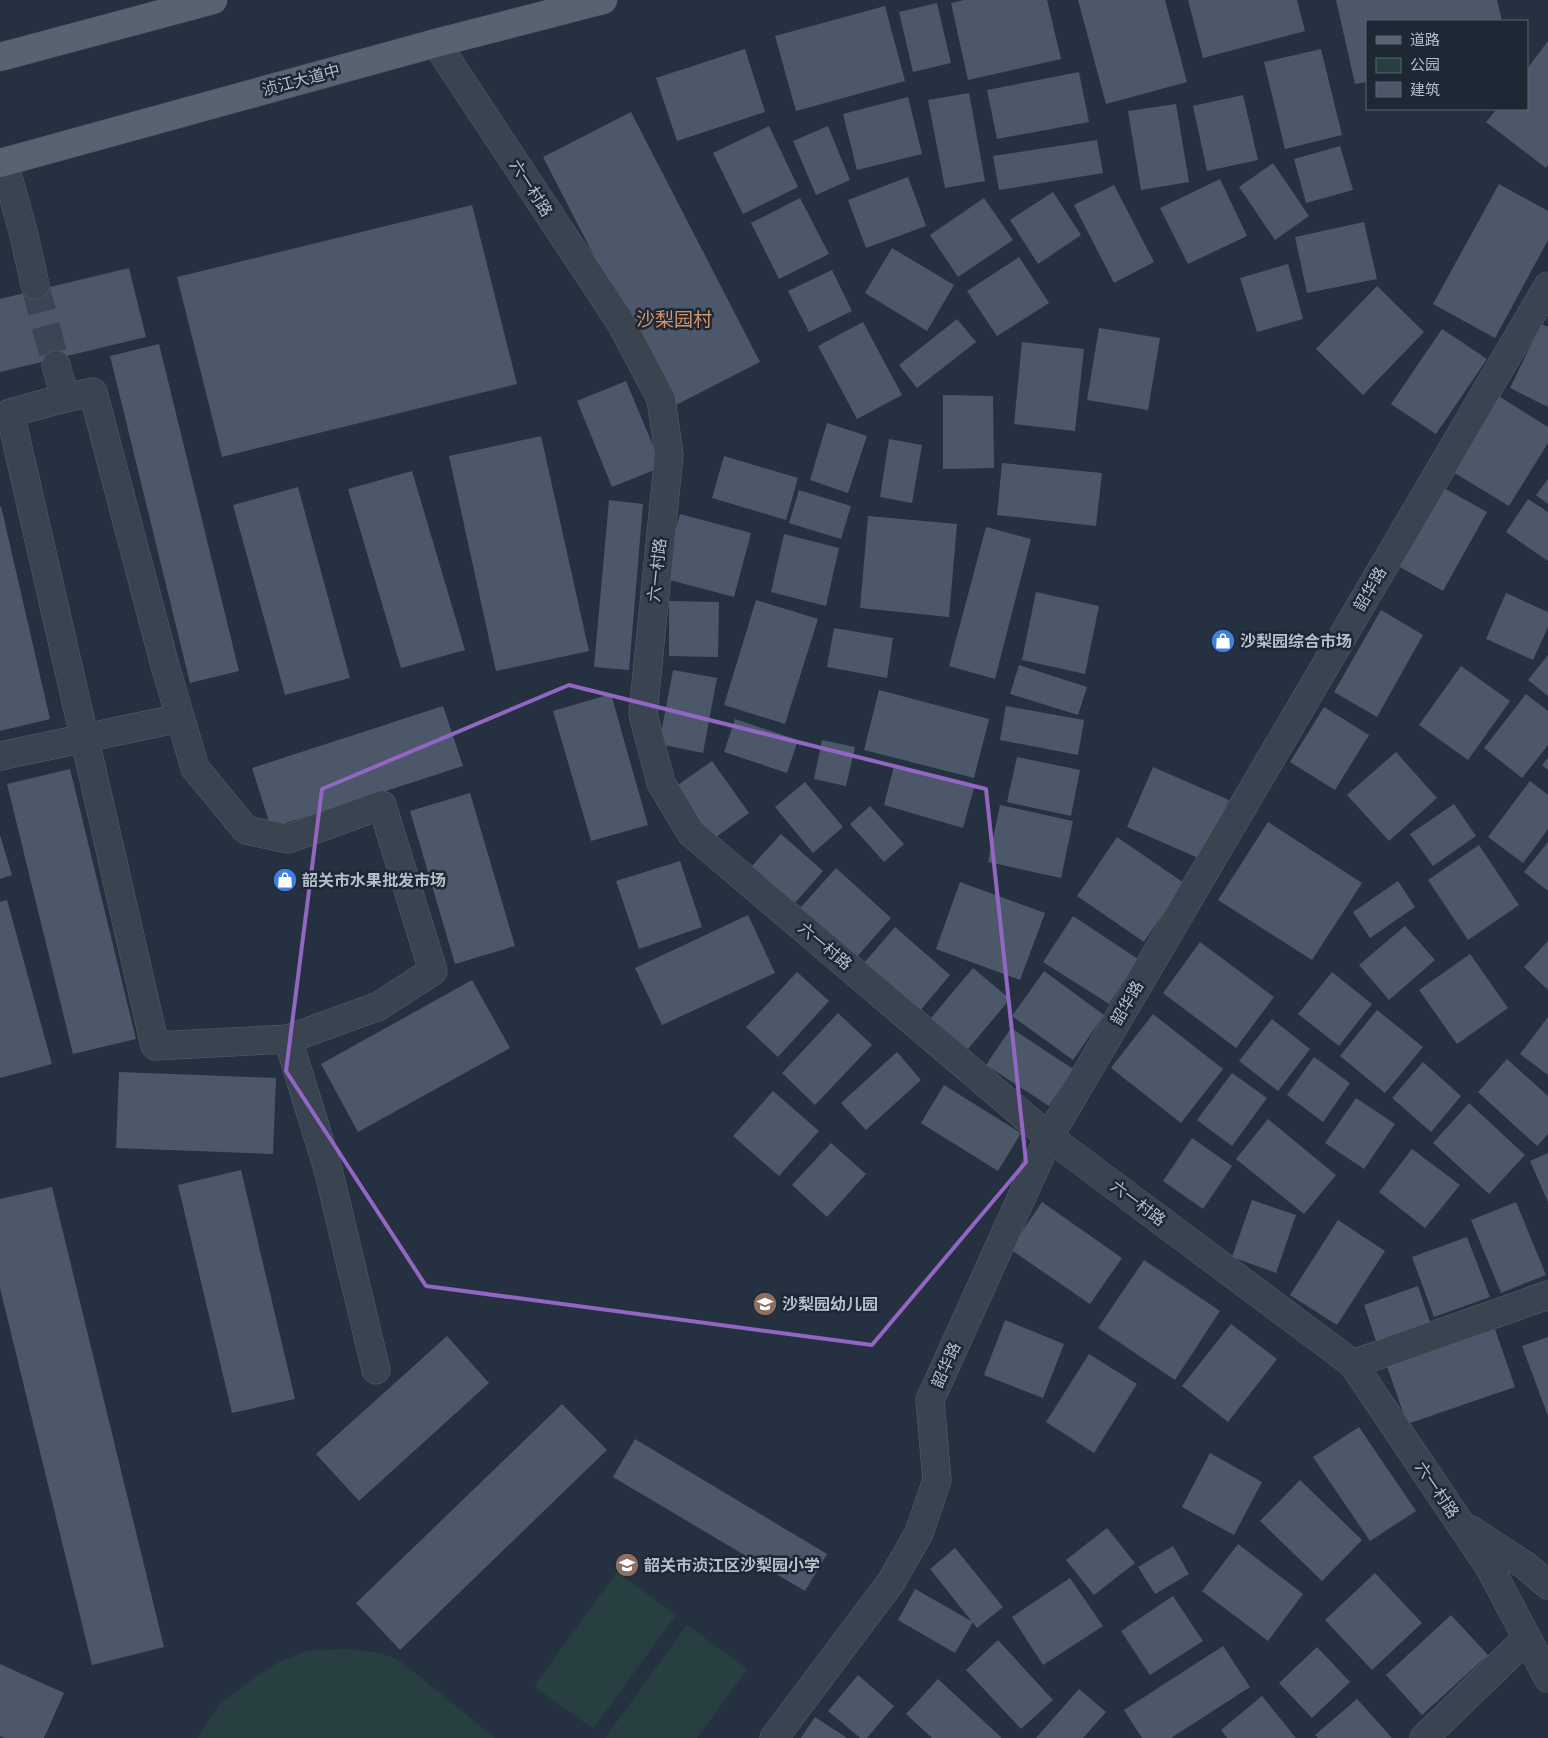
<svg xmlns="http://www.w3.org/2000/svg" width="1548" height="1738" viewBox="0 0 1548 1738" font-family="Arial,'Noto Sans SC',sans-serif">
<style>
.green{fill:#273f41}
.building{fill:#4c5869}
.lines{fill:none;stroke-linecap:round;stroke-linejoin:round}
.minor-tunnel{stroke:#3b4655;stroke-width:28;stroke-dasharray:28 14;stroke-linecap:butt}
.minor-casing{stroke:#57616d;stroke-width:29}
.major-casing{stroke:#434c59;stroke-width:29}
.minor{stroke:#3a4350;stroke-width:28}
.major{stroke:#586270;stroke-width:28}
.marked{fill:none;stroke:#9366c3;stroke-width:4;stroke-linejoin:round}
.labels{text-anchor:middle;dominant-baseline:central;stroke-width:5;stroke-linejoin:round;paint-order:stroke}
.street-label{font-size:16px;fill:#b6beca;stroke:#1e2835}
.poi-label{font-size:16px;font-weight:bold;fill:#b6beca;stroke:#1e2835;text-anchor:start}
.quarter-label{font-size:19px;fill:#d59467;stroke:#1e2835}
</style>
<rect width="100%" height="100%" fill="#253140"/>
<path class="green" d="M617,1572L676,1615L593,1729L534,1686Z
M687,1625L747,1669L697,1738H605Z
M345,1649L380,1653L399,1660L495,1738H197L219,1705L253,1679L279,1662L308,1651Z"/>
<path class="building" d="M964,0H1047L1061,59L968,80L951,3Z
M1078,0H1165L1187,82L1106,104Z
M1188,0H1297L1305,31L1203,58Z
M1336,0H1497L1502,21H1367V82L1355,84Z
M937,3L951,63L913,72L899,12Z
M885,6L905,81L796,111L775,36Z
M1548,41V165L1546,168L1486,122L1497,109H1527V69Z
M745,49L765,112L677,141L656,78Z
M1321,49L1342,135L1285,149L1264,62Z
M1079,72L1089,122L997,139L987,90Z
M969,93L985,181L945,188L928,100Z
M1243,95L1258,160L1207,171L1193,106Z
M908,97L922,154L857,170L843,114Z
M1176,104L1189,182L1141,190L1128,111Z
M631,112L760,362L672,407L543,157Z
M769,126L798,187L743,214L713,153Z
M828,126L850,180L816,195L793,141Z
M1097,140L1103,173L999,190L993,156Z
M1340,146L1353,190L1306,203L1294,159Z
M1273,163L1309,216L1275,240L1239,187Z
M908,177L926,226L866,248L848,200Z
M1220,179L1247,236L1188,264L1160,208Z
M1499,184L1548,211V240L1495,338L1433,304Z
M1114,185L1154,262L1114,283L1074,205Z
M1053,192L1081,235L1038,264L1010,220Z
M800,198L829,254L779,279L751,223Z
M984,198L1013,240L958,277L930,235Z
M472,205L517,384L222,457L177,277Z
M1364,222L1377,279L1307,293L1295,237Z
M892,248L954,285L927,331L865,293Z
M1019,257L1049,303L997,336L967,291Z
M1288,264L1303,319L1257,332L1240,278Z
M129,268L146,337L0,372V299Z
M832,270L852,311L809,332L788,291Z
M1377,286L1424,332L1363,395L1316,349Z
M957,319L976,342L917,388L899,365Z
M863,322L902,395L857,419L818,346Z
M1541,324L1548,327V407L1510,388Z
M1099,328L1160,338L1148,410L1087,400Z
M1442,329L1487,359L1436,434L1391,404Z
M1022,342L1084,349L1075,431L1014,424Z
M159,344L239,671L190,683L110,356Z
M626,381L662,467L612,487L577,401Z
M1494,393L1548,427V443L1509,506L1448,469Z
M943,395L993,396L994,468L943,469Z
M827,423L867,436L848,493L810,480Z
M541,436L589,651L496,671L449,456Z
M889,439L922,445L912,503L880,497Z
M724,456L798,478L786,520L712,498Z
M1002,463L1102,473L1096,526L997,515Z
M412,471L465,650L401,668L348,489Z
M1548,479V504L1536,495Z
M298,487L350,678L285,695L233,505Z
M1442,487L1487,512L1443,591L1398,566Z
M799,490L851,506L841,539L789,523Z
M1528,499L1548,512V561L1506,532Z
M609,500L643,504L629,670L594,667Z
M1,506L50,719L0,731V507Z
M680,514L751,533L734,597L662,578Z
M868,516L957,524L949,617L860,608Z
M986,527L1031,539L995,679L949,666Z
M784,534L839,548L826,606L771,592Z
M1036,592L1099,606L1085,674L1022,660Z
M1506,593L1548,612V627L1533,660L1486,639Z
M756,600L818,619L785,724L724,705Z
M669,601L719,602L718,657L669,656Z
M1381,610L1423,635L1377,717L1334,692Z
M834,628L893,638L887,678L827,667Z
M1548,655V696L1528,680Z
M1019,665L1087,687L1078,715L1010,694Z
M1461,666L1510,701L1468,760L1419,725Z
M673,670L717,678L703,753L659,744Z
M879,690L989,719L974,778L864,750Z
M611,694L648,825L591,841L553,711Z
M1526,694L1548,711V745L1522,778L1484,748Z
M443,706L463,766L271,828L252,768Z
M1006,706L1084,720L1078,755L1000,740Z
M1324,707L1369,735L1335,790L1290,762Z
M735,719L798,740L787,773L724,752Z
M822,740L855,747L846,786L814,779Z
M1396,752L1437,798L1389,841L1347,795Z
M1017,757L1080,770L1071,816L1007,802Z
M1548,758V770L1542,765Z
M712,761L749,813L712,840L675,787Z
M894,766L974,788L963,828L884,805Z
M1153,767L1229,800L1203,860L1127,827Z
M70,769L136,1039L73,1054L7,784Z
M1530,781L1548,795V829L1523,863L1488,837Z
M805,782L843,827L813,853L775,807Z
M470,793L515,946L455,964L410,811Z
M1454,804L1476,836L1433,866L1410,834Z
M1000,805L1073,821L1061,878L988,862Z
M870,806L904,844L884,862L850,824Z
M1268,822L1362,883L1312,960L1218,900Z
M781,834L823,871L794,904L752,866Z
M0,835L12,875L0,879Z
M1117,837L1184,883L1144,942L1077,896Z
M1548,842V891L1524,872Z
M1479,845L1519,905L1468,940L1428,880Z
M680,861L702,927L639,949L616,881Z
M836,868L891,918L855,959L800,908Z
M1398,881L1415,907L1370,938L1353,912Z
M960,882L1045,913L1020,980L936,949Z
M7,900L52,1064L0,1078V902Z
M748,915L775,973L662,1025L635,968Z
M1073,916L1138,959L1109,1004L1043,962Z
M1405,926L1435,960L1389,1000L1359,965Z
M895,927L950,975L920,1011L864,963Z
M1548,941V990L1524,967Z
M1200,942L1274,997L1236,1048L1163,993Z
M1470,954L1508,1008L1457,1044L1419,990Z
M973,968L1010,999L968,1049L931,1018Z
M1044,971L1104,1015L1073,1060L1012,1016Z
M797,972L829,1001L778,1057L746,1027Z
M1332,972L1372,1004L1339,1046L1298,1014Z
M472,980L510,1048L358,1132L321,1064Z
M1377,1010L1423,1047L1385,1093L1340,1056Z
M838,1013L872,1045L815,1105L782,1073Z
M1153,1014L1223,1069L1181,1123L1111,1068Z
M1548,1017V1075L1520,1054Z
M1272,1019L1310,1049L1278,1091L1239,1061Z
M1011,1028L1073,1069L1049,1106L986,1065Z
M897,1052L921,1080L866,1130L841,1103Z
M1314,1057L1350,1083L1323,1122L1287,1095Z
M1507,1059L1548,1096V1134L1537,1146L1478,1092Z
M1423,1062L1461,1096L1431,1132L1392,1098Z
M119,1072L276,1078L273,1154L116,1148Z
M1232,1073L1267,1098L1232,1146L1197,1120Z
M944,1085L1021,1133L998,1171L921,1123Z
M773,1091L819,1131L779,1176L733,1136Z
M1356,1098L1395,1124L1364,1169L1325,1143Z
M1469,1103L1525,1155L1489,1194L1433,1143Z
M1268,1119L1336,1175L1304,1214L1236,1159Z
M1192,1138L1232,1166L1203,1209L1163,1181Z
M831,1143L866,1174L827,1217L792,1185Z
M1412,1149L1460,1185L1425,1228L1379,1192Z
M1548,1153V1202L1530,1161Z
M241,1170L295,1399L232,1413L178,1185Z
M52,1187L164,1647L92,1665L0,1288V1199Z
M1252,1200L1296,1215L1276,1273L1232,1257Z
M1042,1202L1122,1258L1090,1304L1010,1249Z
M1516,1202L1546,1275L1501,1293L1471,1220Z
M1338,1220L1385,1251L1337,1325L1290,1295Z
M1467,1237L1490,1297L1434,1317L1412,1257Z
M1144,1260L1220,1311L1175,1380L1098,1328Z
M1418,1286L1431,1325L1377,1344L1364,1305Z
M1005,1320L1064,1344L1043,1398L984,1375Z
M1231,1324L1277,1359L1228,1422L1182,1386Z
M1495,1329L1515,1387L1407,1424L1387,1366Z
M447,1336L489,1383L359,1501L316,1454Z
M1548,1337V1416L1522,1346Z
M1089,1354L1137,1384L1094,1453L1046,1422Z
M562,1404L607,1450L400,1650L356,1603Z
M1359,1427L1416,1511L1370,1541L1313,1457Z
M635,1439L827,1554L805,1591L613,1477Z
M1210,1453L1262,1482L1234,1535L1182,1507Z
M1300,1480L1362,1540L1322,1581L1260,1521Z
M1107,1528L1135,1563L1094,1595L1066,1560Z
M1238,1544L1303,1594L1268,1641L1202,1591Z
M1173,1546L1189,1574L1155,1594L1138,1567Z
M955,1548L1003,1607L977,1628L930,1569Z
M1375,1573L1422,1623L1372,1670L1325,1620Z
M1070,1578L1103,1626L1043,1665L1012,1617Z
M915,1589L973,1622L955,1653L898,1620Z
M1173,1596L1203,1641L1150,1675L1121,1631Z
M1451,1615L1488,1655L1422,1715L1386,1675Z
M998,1640L1053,1700L1021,1729L966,1670Z
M1223,1646L1250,1687L1171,1738H1142L1124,1710Z
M1317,1647L1350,1682L1312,1718L1279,1683Z
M0,1664L64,1693L44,1738H5L0,1736Z
M858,1675L894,1706L867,1738H860L828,1711Z
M938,1679L1002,1738H932L906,1714Z
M1079,1689L1106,1712L1083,1738H1036Z
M1262,1696L1296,1738H1227L1221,1730Z
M1357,1699L1392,1738H1318L1315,1735Z
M815,1717L847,1738H801Z"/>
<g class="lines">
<path class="minor-tunnel" d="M35,285L56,365"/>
<g class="minor-casing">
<path id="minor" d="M436,43L621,323L661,399L669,454L643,714L661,783L691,833L1049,1137L1353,1364L1490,1568L1548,1678
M4,162L24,235L35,285
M56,365L65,398L10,413L155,1046L288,1039L379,1006L433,971L382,805L288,839L246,830L195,768L164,662L93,392L65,398
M0,756L180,718
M288,1039L328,1169L376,1370
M1353,1364L1548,1295
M1469,1529L1526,1566L1548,1585
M774,1738L891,1582L919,1533L937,1480L930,1400L1049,1137L1548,286
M1424,1738L1527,1638"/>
</g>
<g class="major-casing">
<path id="major" d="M0,57L213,0
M0,163L436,43L603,0"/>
</g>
<use href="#minor" class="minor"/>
<use href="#major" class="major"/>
</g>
<path class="marked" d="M569,685L986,789L1026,1162L872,1345L426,1286L286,1071L322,789Z"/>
<defs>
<g id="shop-disc" transform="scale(1.25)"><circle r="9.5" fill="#3f7fe0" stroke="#1e2835"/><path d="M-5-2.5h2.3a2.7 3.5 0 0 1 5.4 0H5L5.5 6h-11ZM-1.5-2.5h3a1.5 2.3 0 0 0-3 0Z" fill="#fff"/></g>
<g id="school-disc" transform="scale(1.25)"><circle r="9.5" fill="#8d6e63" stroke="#1e2835"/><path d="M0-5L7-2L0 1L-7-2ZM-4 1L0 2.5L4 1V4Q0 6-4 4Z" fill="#fff"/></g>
</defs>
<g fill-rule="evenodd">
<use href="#shop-disc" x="1223" y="641"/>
<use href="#shop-disc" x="285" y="880"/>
<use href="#school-disc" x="765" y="1304"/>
<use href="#school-disc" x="627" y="1565"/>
</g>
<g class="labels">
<g class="street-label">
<text transform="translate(301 80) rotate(-15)">浈江大道中</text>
<text transform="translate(531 188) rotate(57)">六一村路</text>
<text transform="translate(657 570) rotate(-84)">六一村路</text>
<text transform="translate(1370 589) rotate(-60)">韶华路</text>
<text transform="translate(825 946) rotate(40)">六一村路</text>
<text transform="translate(1127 1003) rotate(-60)">韶华路</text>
<text transform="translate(1138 1203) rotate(37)">六一村路</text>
<text transform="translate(946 1365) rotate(-66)">韶华路</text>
<text transform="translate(1437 1490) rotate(56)">六一村路</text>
</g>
<g class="poi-label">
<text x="1240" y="641">沙梨园综合市场</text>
<text x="302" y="880">韶关市水果批发市场</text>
<text x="782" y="1304">沙梨园幼儿园</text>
<text x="644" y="1565">韶关市浈江区沙梨园小学</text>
</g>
<g class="quarter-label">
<text x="674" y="319">沙梨园村</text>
</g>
</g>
<rect x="1366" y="20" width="162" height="90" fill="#1e2835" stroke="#5b6471"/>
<rect x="1376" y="36" width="25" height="8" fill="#586270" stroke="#5b6471"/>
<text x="1410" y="45" font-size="15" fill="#b6beca">道路</text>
<rect x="1376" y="58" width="25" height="15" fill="#273f41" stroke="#5b6471"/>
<text x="1410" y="70" font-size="15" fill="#b6beca">公园</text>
<rect x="1376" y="82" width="25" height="15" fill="#4c5869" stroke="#5b6471"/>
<text x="1410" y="95" font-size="15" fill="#b6beca">建筑</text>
</svg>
